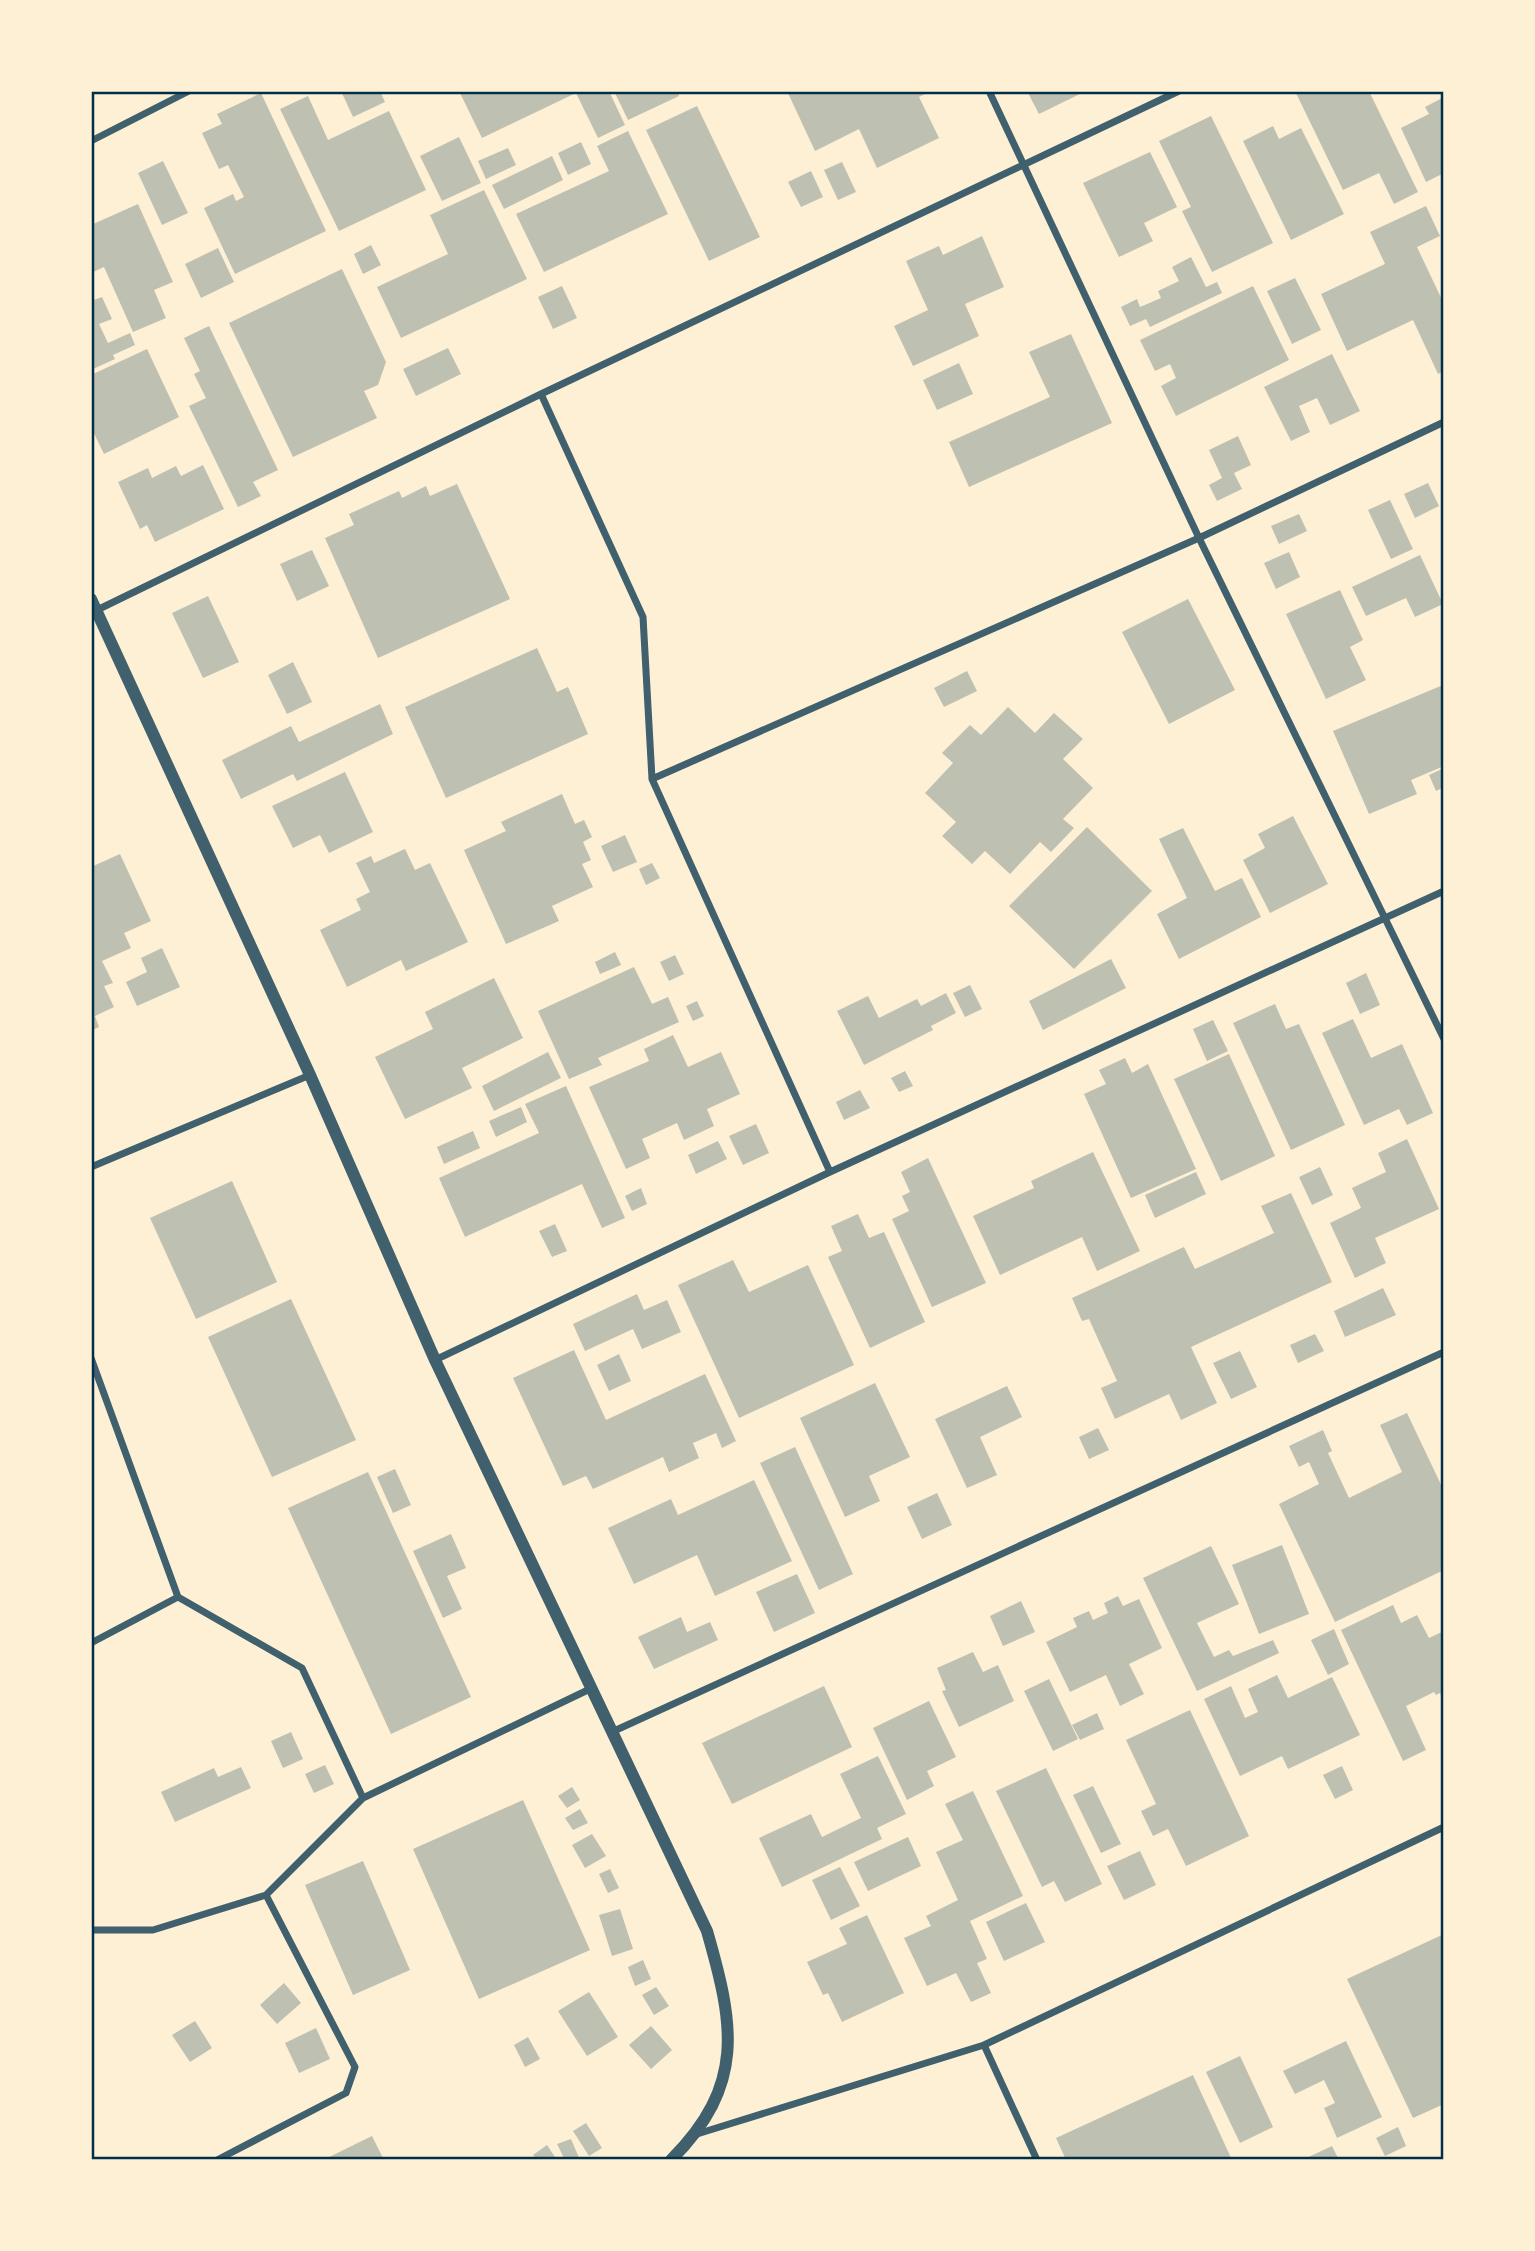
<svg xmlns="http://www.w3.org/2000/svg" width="1535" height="2251" viewBox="0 0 1535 2251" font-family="'Archivo Narrow',sans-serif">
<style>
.building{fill:#bec0b2}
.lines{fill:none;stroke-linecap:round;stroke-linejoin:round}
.minor{stroke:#3f606c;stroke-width:7}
.tertiary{stroke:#3f606c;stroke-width:12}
.neatline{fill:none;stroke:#003049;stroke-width:2.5}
</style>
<rect width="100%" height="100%" fill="#fdf0d5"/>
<path class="building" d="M341,91H380L385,102L353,117Z
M459,91H609L625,125L598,138L576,93L482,138Z
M614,91H677L679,96L628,120Z
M787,91H931L919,97L939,138L877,168L859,129L815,151Z
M1027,91H1086L1039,114Z
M1295,91H1369L1418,192L1394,204L1379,173L1343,190Z
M261,93L326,231L235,274L204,208L233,194L236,201L244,197L228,165L219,169L202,133L222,124L217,114Z
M308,96L328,140L389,111L426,190L339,231L280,109Z
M1444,97V173L1426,182L1401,128L1429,114L1425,107Z
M697,106L760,237L709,261L646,130Z
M1211,116L1273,243L1212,272L1182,211L1191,207L1159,141Z
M1273,126L1279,139L1301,128L1344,214L1291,240L1243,141Z
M628,131L668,214L544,272L516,214L609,171L597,146Z
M459,137L481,183L442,201L420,156Z
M581,142L591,164L568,175L558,153Z
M508,148L516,165L486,179L478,161Z
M1150,152L1177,207L1144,223L1153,241L1119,257L1083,183Z
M552,156L563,180L504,209L492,185Z
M163,161L188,213L162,225L138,173Z
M842,162L856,192L838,200L824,170Z
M811,171L823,197L801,207L788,182Z
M484,190L527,279L401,338L377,287L448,254L430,215Z
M138,204L173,282L154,290L166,318L133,332L104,267L91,273V225Z
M1426,206L1440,236L1417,247L1444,304V371L1438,374L1413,320L1347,351L1321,294L1385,264L1370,232Z
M982,236L1004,287L965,304L979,336L913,366L894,326L928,310L906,261L939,246L943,255Z
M371,245L381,265L363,274L354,254Z
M218,248L234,282L201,298L185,264Z
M1191,257L1206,287L1217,282L1222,293L1150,327L1146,319L1130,326L1121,307L1137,299L1140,307L1161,298L1158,291L1179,281L1172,267Z
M342,269L386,362L378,385L364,391L377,418L293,457L229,323Z
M1295,278L1321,330L1292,344L1267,291Z
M562,286L577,318L553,329L538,297Z
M1253,286L1289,360L1176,416L1161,386L1176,378L1170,364L1155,371L1140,340Z
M102,297L112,319L99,324L108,343L130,333L135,345L113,355L115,359L91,370V301Z
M209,326L278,470L253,482L261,496L238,507L189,406L206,398L194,374L200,371L184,338Z
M1071,334L1112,423L969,487L949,442L1050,397L1029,352Z
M448,348L461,374L416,396L403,369Z
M147,349L179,417L104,454L91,427V375Z
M1332,354L1360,411L1330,425L1317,398L1299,406L1310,432L1291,441L1264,387Z
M959,363L973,394L937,410L923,380Z
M1238,436L1251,465L1234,473L1242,489L1217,501L1209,485L1222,478L1209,450Z
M203,465L224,509L155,542L147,525L140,529L118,482L148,468L152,478L176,466L181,476Z
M1428,483L1439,506L1415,518L1404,494Z
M457,484L510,599L378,658L325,538L354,525L349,514L399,491L402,498L426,486L430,496Z
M1390,500L1413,549L1391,559L1368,510Z
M1299,514L1307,531L1279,544L1271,526Z
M312,550L329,586L297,601L280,564Z
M1289,552L1300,577L1276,589L1264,563Z
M1420,555L1443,604L1415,617L1406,598L1366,616L1352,587Z
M1340,590L1363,640L1350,647L1366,680L1326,699L1286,614Z
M208,596L239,662L203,678L172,613Z
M1188,599L1235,690L1169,724L1122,632Z
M537,648L557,692L568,687L588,734L446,798L405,707Z
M293,662L312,702L287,714L268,675Z
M967,671L977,691L944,707L934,688Z
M1443,685L1444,766L1411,780L1417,794L1369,814L1333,731Z
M380,704L393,734L297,781L293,774L241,799L222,760L291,726L299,742Z
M1008,707L1035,733L1054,713L1083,739L1063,759L1093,788L1063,819L1074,828L1051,852L1040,842L1010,874L985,851L972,864L942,836L956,822L925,793L953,763L942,753L970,725L981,735Z
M1444,768V787L1436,791L1429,775Z
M345,772L373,832L329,853L320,835L293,848L272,806Z
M562,794L575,824L584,820L592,837L583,842L591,860L582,864L593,887L552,906L559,921L506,944L464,850L506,831L501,822Z
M1293,816L1328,884L1270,913L1243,860L1265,848L1258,834Z
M1087,827L1152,891L1074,969L1009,906Z
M1183,828L1215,891L1242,878L1261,917L1179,959L1157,914L1187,898L1159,839Z
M625,835L637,862L613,872L601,846Z
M405,849L415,870L430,863L468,942L406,971L401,960L347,987L320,930L361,910L356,899L370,892L356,863L371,856L374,863Z
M120,854L151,921L124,933L131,948L102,961L113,983L104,986L114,1007L95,1016L99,1027L91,1031V867Z
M652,863L660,878L646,885L639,869Z
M162,948L180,987L137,1006L126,982L147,972L141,958Z
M615,952L621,965L600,974L595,962Z
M675,955L684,974L669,981L660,962Z
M1111,959L1126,988L1043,1030L1029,1001Z
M634,967L652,1004L668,997L679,1022L598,1058L602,1065L569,1079L538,1011Z
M1366,973L1380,1005L1360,1014L1346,983Z
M494,978L523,1038L462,1068L472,1088L405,1119L375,1057L433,1029L425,1012Z
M970,985L982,1009L965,1017L953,993Z
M946,993L956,1013L931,1026L933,1030L864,1065L837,1011L868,996L879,1018L917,999L921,1006Z
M697,1001L704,1016L693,1021L686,1006Z
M1275,1004L1286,1029L1299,1024L1345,1125L1291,1150L1233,1023Z
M1353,1019L1371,1058L1402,1044L1433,1113L1407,1125L1399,1109L1364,1125L1322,1033Z
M1213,1020L1228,1051L1207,1061L1193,1029Z
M673,1035L688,1067L721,1052L740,1094L707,1109L714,1126L684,1140L677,1123L642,1139L650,1158L626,1169L589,1087L649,1061L644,1049Z
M548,1052L561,1078L494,1111L482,1086Z
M1229,1054L1275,1156L1221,1181L1174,1079Z
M1125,1058L1132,1073L1148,1064L1196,1169L1131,1198L1084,1094L1106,1084L1099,1070Z
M905,1071L913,1086L899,1092L891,1078Z
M566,1086L625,1218L602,1228L582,1184L465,1237L439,1178L539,1133L525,1104Z
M860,1090L870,1108L844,1120L836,1102Z
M521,1107L527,1122L496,1137L489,1121Z
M756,1124L769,1153L743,1165L729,1136Z
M473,1131L480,1148L444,1164L437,1147Z
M1407,1139L1439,1209L1375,1238L1386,1263L1355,1278L1330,1223L1361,1208L1352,1188L1386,1172L1378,1153Z
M718,1141L727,1159L696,1174L688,1155Z
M1093,1152L1140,1251L1097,1271L1082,1237L1000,1275L973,1216L1034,1188L1031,1181Z
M928,1158L986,1283L932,1307L892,1219L909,1211L902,1196L910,1192L901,1172Z
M1320,1167L1333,1195L1312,1205L1299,1177Z
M1196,1172L1206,1194L1155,1218L1145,1195Z
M232,1181L277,1282L196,1319L150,1218Z
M641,1188L647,1204L632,1211L625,1196Z
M1291,1193L1332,1282L1191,1347L1217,1403L1181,1420L1169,1394L1115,1419L1101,1388L1117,1381L1089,1319L1082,1321L1072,1298L1184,1247L1195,1269L1274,1233L1261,1206Z
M858,1214L869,1238L884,1232L925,1322L870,1348L828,1257L842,1251L831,1226Z
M555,1224L567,1251L552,1257L539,1231Z
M733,1260L749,1292L808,1265L854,1365L739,1418L678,1285Z
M1383,1288L1396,1315L1345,1337L1334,1311Z
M637,1294L644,1310L667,1300L681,1332L642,1349L633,1329L585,1351L573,1324Z
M291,1299L356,1440L272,1477L208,1337Z
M1315,1334L1324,1351L1298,1363L1290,1345Z
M574,1350L606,1420L705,1374L736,1441L722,1448L716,1433L693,1443L699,1458L669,1472L663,1457L593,1489L586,1476L563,1486L513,1378Z
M1240,1351L1257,1387L1231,1399L1213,1363Z
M619,1354L631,1381L609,1391L597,1365Z
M875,1383L910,1457L869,1476L880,1501L845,1517L800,1418Z
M1007,1386L1022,1417L980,1437L997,1475L967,1488L935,1419Z
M1407,1413L1444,1491V1570L1335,1622L1279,1504L1319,1484L1309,1462L1299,1467L1289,1446L1323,1430L1332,1451L1328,1453L1349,1498L1402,1472L1380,1425Z
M1098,1428L1109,1450L1089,1459L1079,1437Z
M795,1447L853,1574L819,1590L760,1463Z
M395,1469L411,1505L393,1513L377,1477Z
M368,1472L471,1697L391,1734L288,1508Z
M754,1480L792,1561L715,1596L697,1555L634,1584L608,1528L671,1499L678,1515Z
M937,1493L952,1525L922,1539L907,1507Z
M451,1534L466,1568L447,1576L462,1609L443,1618L413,1551Z
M1282,1545L1309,1614L1259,1634L1232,1565Z
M1211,1546L1239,1604L1197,1623L1214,1657L1229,1650L1233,1656L1273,1640L1279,1653L1197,1691L1143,1578Z
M797,1574L815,1613L774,1632L756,1592Z
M1118,1596L1123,1606L1139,1599L1162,1648L1129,1664L1144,1694L1120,1706L1106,1675L1070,1692L1046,1642L1077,1627L1073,1618L1089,1611L1093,1620L1108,1613L1104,1603Z
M1021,1601L1035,1632L1003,1646L990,1616Z
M1393,1605L1401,1623L1417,1615L1429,1638L1444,1631V1702L1440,1693L1436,1695L1434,1692L1406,1706L1426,1750L1403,1761L1341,1630Z
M681,1617L687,1632L710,1622L718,1640L654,1669L638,1637Z
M1334,1629L1349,1664L1328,1675L1311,1640Z
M973,1652L983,1672L998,1665L1014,1701L959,1727L942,1691L946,1690L937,1668Z
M1277,1675L1288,1698L1332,1677L1360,1735L1288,1769L1282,1756L1240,1776L1204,1699L1231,1686L1245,1718L1258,1712L1248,1689Z
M1049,1679L1078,1739L1053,1751L1024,1691Z
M824,1686L852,1747L732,1804L702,1743Z
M929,1701L956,1757L927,1771L934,1786L907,1800L873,1728Z
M1190,1710L1249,1836L1186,1866L1168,1829L1153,1836L1141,1811L1156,1804L1126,1740Z
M1097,1713L1104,1729L1080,1740L1072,1725Z
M291,1732L303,1759L283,1768L271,1741Z
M878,1756L906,1814L877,1828L882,1839L782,1887L759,1838L811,1814L822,1837L861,1818L840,1774Z
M325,1765L334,1784L314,1793L305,1774Z
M1342,1766L1353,1790L1335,1799L1323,1775Z
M241,1767L251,1788L175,1822L161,1792L214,1768L218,1777Z
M1046,1768L1102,1884L1065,1902L1054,1881L1042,1887L996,1791Z
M1093,1786L1121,1844L1101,1853L1073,1795Z
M572,1787L580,1800L567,1808L558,1796Z
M973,1791L1023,1896L970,1921L987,1959L977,1963L991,1993L971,2002L956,1973L927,1986L904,1938L931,1926L926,1916L958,1900L936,1852L963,1840L945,1804Z
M523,1800L590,1950L479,1999L413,1849Z
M580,1809L588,1823L573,1830L565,1818Z
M592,1834L606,1856L585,1868L572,1845Z
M908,1837L921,1866L868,1891L854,1862Z
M1140,1851L1156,1885L1124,1900L1107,1866Z
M363,1861L410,1970L353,1995L305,1885Z
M840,1867L860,1906L831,1920L812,1880Z
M610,1869L619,1888L608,1893L599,1874Z
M1026,1903L1045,1942L1004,1961L986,1922Z
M620,1909L633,1949L612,1956L599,1915Z
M867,1915L904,1993L842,2022L828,1993L823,1995L807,1962L847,1944L839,1928Z
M1444,1934V2104L1413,2118L1347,1979Z
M643,1960L651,1979L635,1986L628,1967Z
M284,1983L301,2003L277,2024L260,2005Z
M656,1987L669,2006L654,2015L642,1995Z
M589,1992L618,2037L587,2056L558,2011Z
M195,2021L212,2048L190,2062L172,2035Z
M651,2026L672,2050L651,2069L629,2045Z
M316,2028L330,2059L299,2073L285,2043Z
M528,2037L540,2059L525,2067L514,2045Z
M1346,2041L1382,2117L1337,2138L1324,2108L1335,2103L1324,2080L1295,2094L1283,2071Z
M1240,2056L1273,2127L1240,2143L1206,2072Z
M1193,2075L1232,2160H1066L1056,2138Z
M586,2123L602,2148L589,2156L573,2131Z
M1398,2127L1406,2146L1385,2156L1376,2138Z
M372,2136L384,2160H323Z
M571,2139L580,2160H565L557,2144Z
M547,2145L557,2160H537L533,2155Z
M1332,2146L1339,2160H1302Z"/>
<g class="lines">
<path class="minor" d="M989,91L1199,538L1444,1039
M91,141L189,91
M541,394L643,617L652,779L830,1172
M95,611L541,394L1179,91
M652,779L1199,538L1444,422
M91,1167L310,1075
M91,1358L178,1597L302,1668L363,1798
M435,1360L830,1172L1444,891
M91,1643L178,1597
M614,1731L1444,1352
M91,1930H153L266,1895L363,1798L592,1688
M984,2045L1037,2160
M697,2134L984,2045L1444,1827
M217,2160L346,2093L355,2067L266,1895"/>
<path class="tertiary" d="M91,599L310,1075L435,1360L707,1931C734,2025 746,2085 671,2160"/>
</g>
<rect width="1535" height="2251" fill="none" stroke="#fdf0d5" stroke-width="186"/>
<rect x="93" y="93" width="1349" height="2065" class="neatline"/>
</svg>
